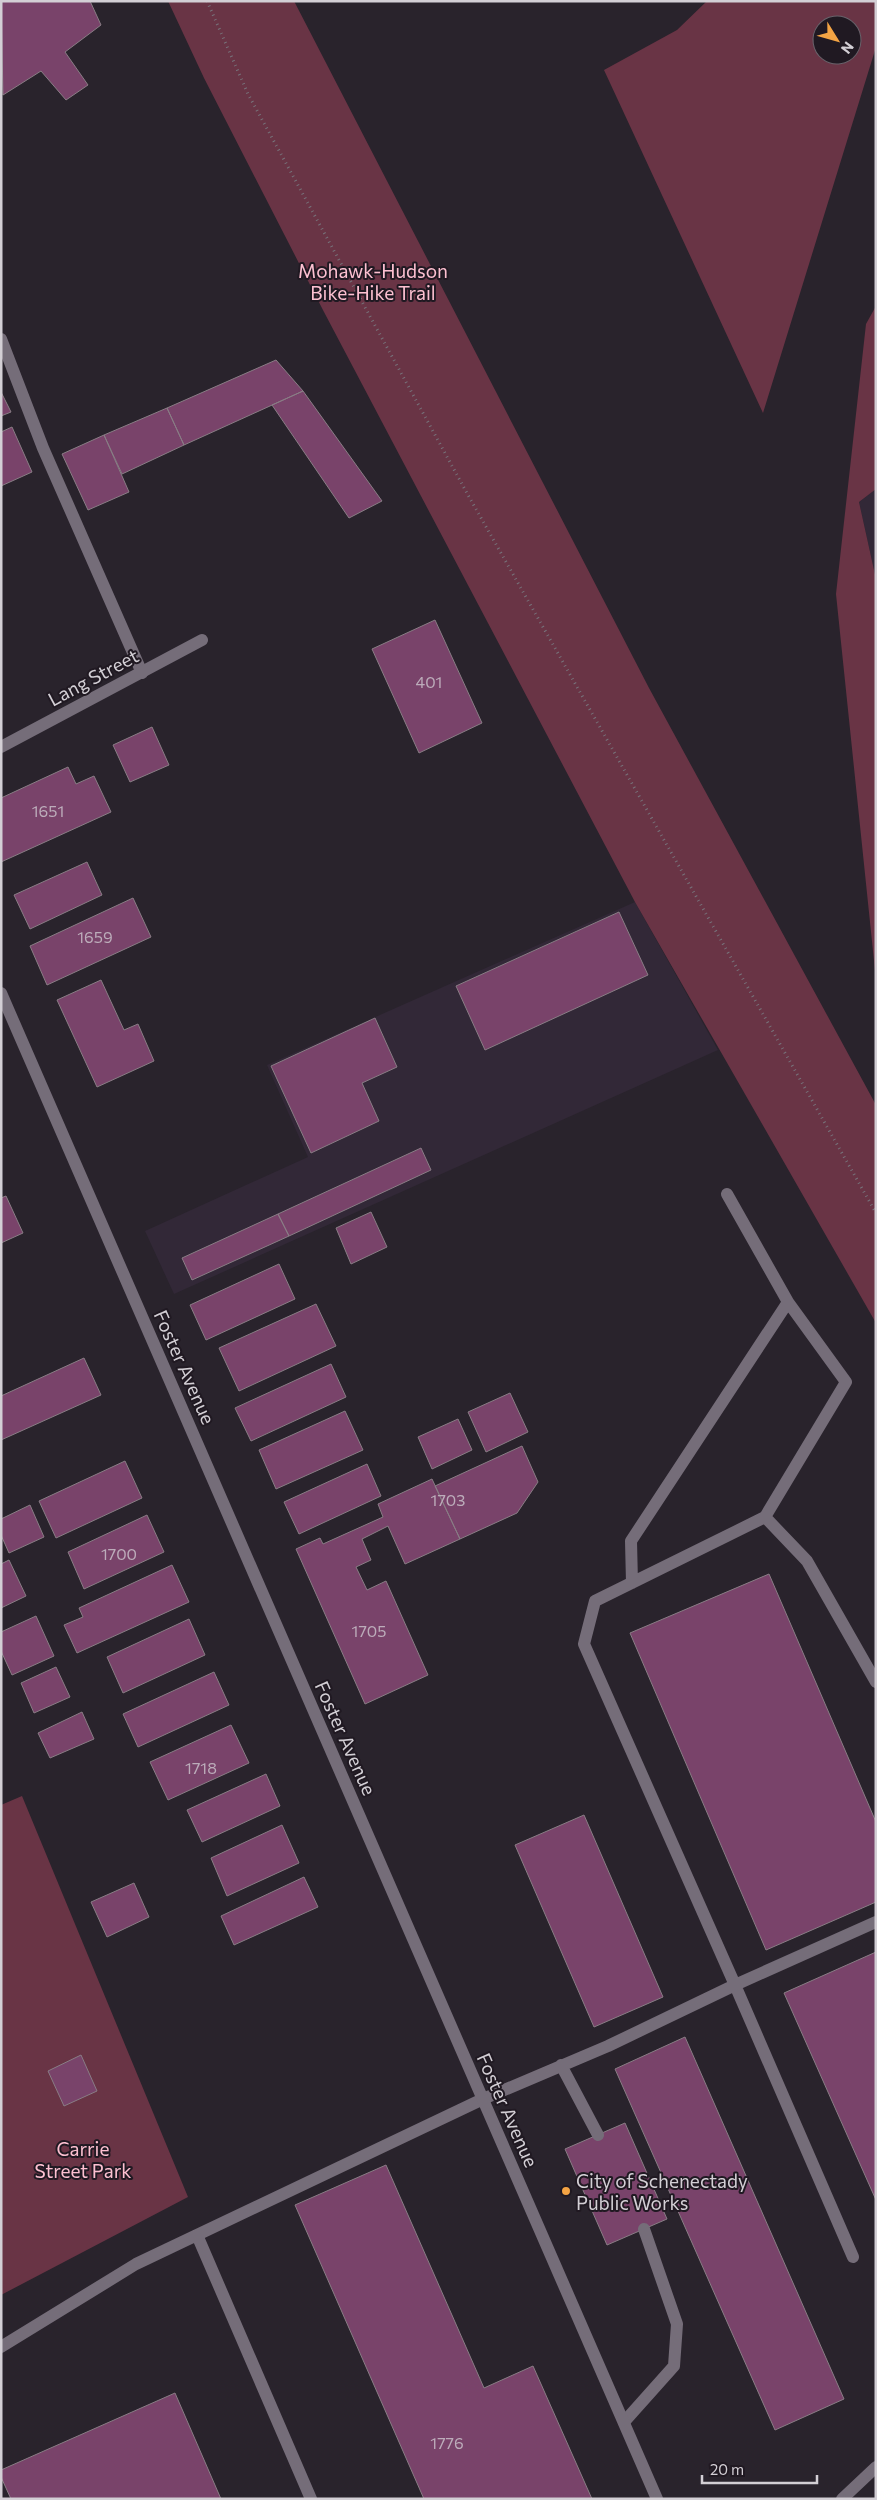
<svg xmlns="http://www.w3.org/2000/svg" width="877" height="2500" viewBox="0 0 877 2500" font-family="Commissioner,sans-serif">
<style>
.built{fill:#322837}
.green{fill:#693445;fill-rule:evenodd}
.building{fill:#79436a;stroke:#897d85}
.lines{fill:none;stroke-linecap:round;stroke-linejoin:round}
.path{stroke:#77727a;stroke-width:3;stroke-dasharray:1 4;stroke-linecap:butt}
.service{stroke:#756d79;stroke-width:12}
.minor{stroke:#756d79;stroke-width:12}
.poi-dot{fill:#f4a444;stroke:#201922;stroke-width:2}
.labels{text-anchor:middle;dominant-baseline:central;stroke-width:4;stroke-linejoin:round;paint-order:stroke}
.number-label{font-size:16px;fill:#bcacba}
.park-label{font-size:19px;fill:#fdc0d1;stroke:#201922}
.street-label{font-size:19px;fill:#d3cfd5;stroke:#201922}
.poi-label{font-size:19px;fill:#d3cfd5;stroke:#201922;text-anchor:start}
</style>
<rect width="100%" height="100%" fill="#29232c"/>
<path class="built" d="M876,489V579L859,502Z
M635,902L718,1050L174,1294L145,1231L308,1157L267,1065Z"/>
<path class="green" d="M168,1H294L649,688L876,1105V1323L635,902L324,312L204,78Z
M707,1H876V47L763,413L604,70L677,30ZM822,25H852V55H822Z
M876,306V489L859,502L876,579V980L836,594L866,324Z
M22,1796L188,2197L1,2295V1805Z"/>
<path class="building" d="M1,1H90L101,25L65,52L88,85L66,100L41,71L3,95Z
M276,360L303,391L184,445L167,408Z
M303,391L382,501L349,518L272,405Z
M1,392L11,412L1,416Z
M167,408L184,445L122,474L104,435Z
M12,427L32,472L1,486V432Z
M104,435L129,492L88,510L62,454Z
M435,620L482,723L419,753L372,649Z
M152,727L169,765L130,782L113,745Z
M68,767L76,784L94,776L111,812L1,862V798Z
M87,862L102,895L30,929L14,895Z
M133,898L151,937L47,985L30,946Z
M619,912L648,975L485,1050L456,986Z
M101,980L124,1030L138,1024L154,1061L97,1087L57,1000Z
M375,1018L397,1067L362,1083L379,1121L311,1153L271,1066Z
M421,1148L431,1170L289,1236L278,1214Z
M6,1196L23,1233L1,1243V1198Z
M371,1212L387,1247L351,1264L336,1228Z
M278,1214L289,1236L192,1280L182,1258Z
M279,1264L295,1299L206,1340L190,1305Z
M316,1304L336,1346L239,1391L219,1348Z
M84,1358L101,1395L1,1440V1396Z
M331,1364L346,1397L251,1441L235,1408Z
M510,1393L528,1432L486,1452L468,1412Z
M345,1411L363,1450L276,1489L259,1450Z
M458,1419L472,1450L432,1469L418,1437Z
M522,1446L538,1482L517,1513L460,1539L435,1486Z
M125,1461L142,1498L56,1538L39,1501Z
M367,1464L381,1496L299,1534L284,1502Z
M432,1479L460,1539L405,1564L388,1526L362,1539L371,1560L356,1567L367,1590L386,1581L428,1675L365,1704L296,1549L320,1538L323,1544L383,1517L378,1504Z
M30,1505L44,1537L9,1553L1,1535V1519Z
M147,1515L164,1552L84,1589L68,1552Z
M9,1560L26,1596L1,1608V1564Z
M172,1565L189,1602L77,1653L64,1625L83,1617L79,1608Z
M769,1574L876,1822V1902L766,1950L630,1633Z
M36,1616L54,1656L12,1675L1,1651V1632Z
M189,1619L205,1655L123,1693L107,1657Z
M56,1667L70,1697L34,1713L21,1683Z
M214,1672L229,1705L138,1747L123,1714Z
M82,1712L94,1739L50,1758L38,1733Z
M231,1725L249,1763L168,1800L150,1762Z
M266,1774L280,1806L202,1842L187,1810Z
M584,1815L663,1997L594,2027L515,1845Z
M282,1825L299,1863L227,1896L211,1858Z
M304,1877L318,1907L234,1945L221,1916Z
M134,1883L149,1917L107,1937L91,1902Z
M876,1952V2200L784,1993Z
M685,2037L844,2399L775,2430L615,2069Z
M81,2055L97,2091L64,2106L48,2071Z
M625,2123L667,2219L607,2245L565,2149Z
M386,2165L484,2388L533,2366L592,2499H424L295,2205Z
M175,2393L221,2499H11L1,2477V2470Z"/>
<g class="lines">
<path class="path" d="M207,1L248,94L468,495L876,1213"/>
<path class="service" d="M1,339L43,448L142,673
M727,1194L788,1302
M632,1583L631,1541L788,1302L846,1382L765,1517
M561,2065L598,2135
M197,2235L311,2499
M853,2257L735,1985L584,1644L595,1601L765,1517L807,1561L876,1682
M1,2347L136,2264L483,2099L608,2046L735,1985L876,1922
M624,2422L674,2366L677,2324L644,2229"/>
<path class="minor" d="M1,747L202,640
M1,993L657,2499
M842,2499L876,2467"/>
</g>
<circle class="poi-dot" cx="566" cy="2191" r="5"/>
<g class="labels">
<g class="number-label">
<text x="429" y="681">401</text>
<text x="48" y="810">1651</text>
<text x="95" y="936">1659</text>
<text x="448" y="1499">1703</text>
<text x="119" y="1553">1700</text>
<text x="369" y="1630">1705</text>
<text x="201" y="1767">1718</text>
<text x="447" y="2442">1776</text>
</g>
<g class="park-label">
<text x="373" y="270">Mohawk-Hudson<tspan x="373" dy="22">Bike-Hike Trail</tspan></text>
<text x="83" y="2148">Carrie<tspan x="83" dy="22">Street Park</tspan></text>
</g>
<g class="street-label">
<text transform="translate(93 677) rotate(-28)">Lang Street</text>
<text transform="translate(185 1367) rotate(66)">Foster Avenue</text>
<text transform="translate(346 1738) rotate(66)">Foster Avenue</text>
<text transform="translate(508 2110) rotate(66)">Foster Avenue</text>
</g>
<g class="poi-label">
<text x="576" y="2180">City of Schenectady<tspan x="576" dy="22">Public Works</tspan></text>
</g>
</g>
<rect width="877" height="2500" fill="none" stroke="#d3cfd5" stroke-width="5"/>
<g transform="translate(837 40) rotate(127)"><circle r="24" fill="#201922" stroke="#68626a"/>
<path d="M0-4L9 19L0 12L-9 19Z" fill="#f4a444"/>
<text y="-8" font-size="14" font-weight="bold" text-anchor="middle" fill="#d3cfd5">N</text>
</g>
<path d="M702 2475v8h115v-8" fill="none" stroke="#d3cfd5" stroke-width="2.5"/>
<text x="710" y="2475" font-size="15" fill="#d3cfd5" stroke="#201922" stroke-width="4" paint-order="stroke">20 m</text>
</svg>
